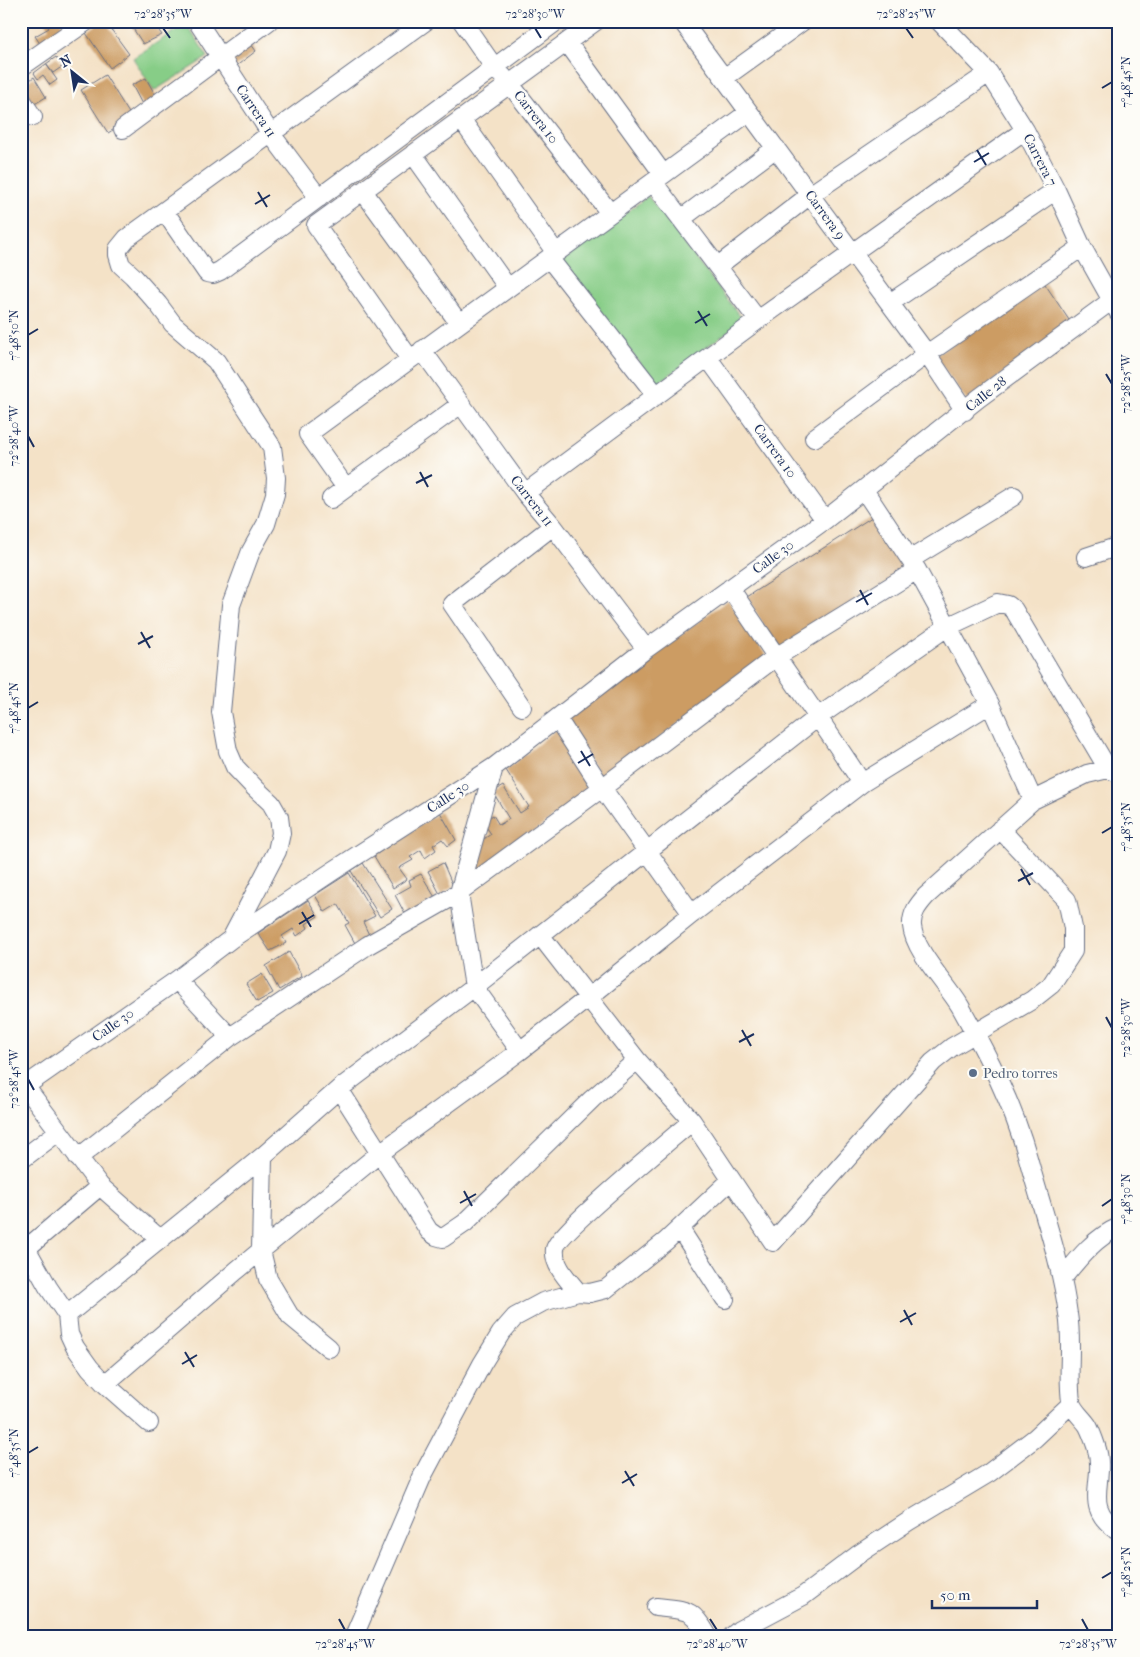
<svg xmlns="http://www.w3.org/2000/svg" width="1140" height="1657" viewBox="0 0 1140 1657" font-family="'IM FELL French Canon',serif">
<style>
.green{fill:#87cd87;stroke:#517e72}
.building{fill:#cc9c64}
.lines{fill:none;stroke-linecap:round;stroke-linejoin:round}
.minor-casing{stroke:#676e83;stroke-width:20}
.minor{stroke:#fff;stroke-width:18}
.ticks{fill:none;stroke:#1b2f5e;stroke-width:2}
.service-dot{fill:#5c6f8a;stroke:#fdfcf7;stroke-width:2}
.labels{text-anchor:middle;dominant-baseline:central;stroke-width:4;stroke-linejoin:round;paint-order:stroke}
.street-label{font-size:14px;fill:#1b2f5e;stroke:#fdfcf7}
.service-label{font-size:14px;fill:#4e5e75;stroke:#fdfcf7;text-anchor:start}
.neatline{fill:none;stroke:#1b2f5e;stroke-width:2}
.ticks-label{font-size:12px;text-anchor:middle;fill:#1b2f5e}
</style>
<rect width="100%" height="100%" fill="#fdfcf7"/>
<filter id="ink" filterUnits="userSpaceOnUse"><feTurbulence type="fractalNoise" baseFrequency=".02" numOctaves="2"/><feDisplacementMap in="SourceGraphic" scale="10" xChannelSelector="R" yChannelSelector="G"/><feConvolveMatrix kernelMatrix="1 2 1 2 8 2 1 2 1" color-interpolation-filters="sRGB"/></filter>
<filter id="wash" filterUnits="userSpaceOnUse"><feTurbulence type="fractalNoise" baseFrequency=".0096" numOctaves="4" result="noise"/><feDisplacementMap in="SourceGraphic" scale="20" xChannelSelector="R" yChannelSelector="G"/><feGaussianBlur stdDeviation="1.12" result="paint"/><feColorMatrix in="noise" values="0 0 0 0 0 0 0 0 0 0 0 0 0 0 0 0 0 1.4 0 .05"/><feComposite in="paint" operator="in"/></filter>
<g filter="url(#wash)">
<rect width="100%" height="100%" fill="#f4e2c7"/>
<path class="green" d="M186,24L208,57L154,91L133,58Z
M648,196L743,320L656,385L562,261Z"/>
<g id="blocks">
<path class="building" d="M44,21H60L67,32L43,48L35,36L49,28Z
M101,21H105L129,54L110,68L86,33Z
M142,21H152L162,35L143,44L132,27Z
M251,44L256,51L235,67L230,60Z
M56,57L63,66L53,73L46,64Z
M46,64L57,80L50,85L43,75L38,79L34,73Z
M105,75L132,118L108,133L81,90Z
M34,77L46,97L33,105L21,86Z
M146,78L158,100L144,108L132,85Z
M1043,281L1071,323L967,401L935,356Z
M875,515L910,569L779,650L747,597Z
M728,600L767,657L603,781L564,720Z
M557,729L594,788L474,875L469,865L481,841L491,834L483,822L493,815L499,825L509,819L493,792L503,786L520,813L529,807L506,770Z
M440,812L456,840L448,846L442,839L433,845L436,850L425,858L421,850L410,857L413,860L399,868L407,879L393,888L374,856Z
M363,863L392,909L380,917L351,871Z
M443,863L453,886L441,896L428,871Z
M349,873L375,916L363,922L370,937L356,945L345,925L349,923L338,904L325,912L315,895Z
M421,874L436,899L406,916L395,895L411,886L409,880Z
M308,900L318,916L306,924L308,928L297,936L293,929L282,936L286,943L270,951L258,933Z
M289,952L302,976L279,990L266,966Z
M262,974L273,993L257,1002L246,984Z"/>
</g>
</g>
<g filter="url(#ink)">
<use href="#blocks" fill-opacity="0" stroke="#676e83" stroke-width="1"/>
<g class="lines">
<g class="minor-casing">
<path id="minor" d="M197,21L271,134L319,198
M462,21L494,67L510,84L610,213
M682,21L927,354L965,411
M939,21L989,73L1025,130L1056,190L1082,247L1119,313
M567,42L663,174
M21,67L87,21
M724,78L803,21
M21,99L33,117
M461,119L556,253
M123,129L269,21
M413,154L508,288
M653,182L758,320
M363,191L459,323
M165,212L207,273L213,274L220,271L557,21
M681,219L776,148
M549,258L656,395
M718,266L810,195L989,73
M890,303L1056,190
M422,350L525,493L553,526L646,649
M708,358L825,520
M410,359L316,225L596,21
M814,438L927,354L1082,247
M346,488L308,434L749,112
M864,490L917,570L990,704L1033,800
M525,493L758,320L1025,130
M331,499L461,404
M1086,557L1119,546
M911,559L1014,496
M730,588C773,653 819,717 862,783
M522,707L452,604L553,526
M557,718L602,788L692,914
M494,767L459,893L474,987L520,1051
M1118,773L1108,769L1087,774L1033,800L926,896C918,905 911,914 912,926C914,951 947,984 960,1006C987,1054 1013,1104 1028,1158C1042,1209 1061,1261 1068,1314C1073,1343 1067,1373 1071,1401C1072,1410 1083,1418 1088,1426C1091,1432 1094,1440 1096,1446C1108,1481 1079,1506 1119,1531
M540,935L637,1060L692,1121L773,1242L933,1062L952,1047L1032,1000L1051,985L1073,951V928L1067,900L1000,829
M231,939L277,851L281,833L279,817L271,803L255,788L235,767L228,751L221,712L231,605L251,551L266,524L275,494L276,478L272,447L216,361L173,324L158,304L133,276L121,265L118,255V249L127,238L426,21
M177,980L230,1037
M25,1086L100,1186L160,1239
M21,1089L177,980L231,939L333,871L494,767L646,649L825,520L979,398L1111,301
M339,1089L429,1231L436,1236L443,1238L465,1223L592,1099L637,1060
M263,1156L261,1250L268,1279L290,1316L329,1348
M78,1158L230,1037L368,945L459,893L602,788L776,657L917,570
M21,1160L58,1132
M680,1229L725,1299
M21,1239L48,1287L67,1315L69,1334L75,1347L90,1368L105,1384L149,1423
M21,1253L100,1186
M1062,1279C1078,1259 1095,1237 1119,1227
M578,1292C568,1280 553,1265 555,1249C557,1233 673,1138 692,1121
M67,1315L263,1156L339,1089L474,987L818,717L947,627L998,603L1008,605L1014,610L1108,769
M105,1384L236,1271L380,1153L520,1051L588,998L692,914L862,783L990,704
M656,1607C688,1611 691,1607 708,1636
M354,1636L422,1477L482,1364L501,1333L515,1317L543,1302L578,1292L590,1293L606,1289L666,1241L731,1180
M732,1636L739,1630L803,1596L859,1554L909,1521L989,1473L1035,1438L1071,1404"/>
</g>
<use href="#minor" class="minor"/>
</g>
</g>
<path class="ticks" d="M163,28L170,38M535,28L541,38M906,28L913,38M1102,88L1112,82M977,150L986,165M974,162L989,153M258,192L267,207M255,204L270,195M698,311L707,326M695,323L710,314M28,335L38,329M1106,374L1112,384M28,436L34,447M420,472L428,487M416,483L432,475M860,590L868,605M856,602L872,593M141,632L150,648M138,644L153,636M28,708L38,702M581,751L590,766M578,763L593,754M1102,833L1112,827M1021,869L1030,885M1018,881L1033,873M302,912L311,927M299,924L314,915M1106,1017L1112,1028M742,1030L751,1046M739,1042L754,1034M28,1079L34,1090M464,1191L472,1206M460,1203L476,1194M1102,1206L1112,1199M904,1310L912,1325M900,1322L916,1313M185,1352L194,1367M182,1364L197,1355M28,1453L38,1447M625,1471L634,1486M622,1483L637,1474M1102,1578L1112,1572M339,1619L345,1630M710,1619L717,1630M1082,1619L1088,1630"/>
<circle class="service-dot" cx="973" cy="1073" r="5"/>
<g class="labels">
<g class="street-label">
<text transform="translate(256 111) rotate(56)">Carrera 11</text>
<text transform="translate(536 117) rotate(52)">Carrera 10</text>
<text transform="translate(1040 160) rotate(63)">Carrera 7</text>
<text transform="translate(825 215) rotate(54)">Carrera 9</text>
<text transform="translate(986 394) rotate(-38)">Calle 28</text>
<text transform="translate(775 451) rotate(54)">Carrera 10</text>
<text transform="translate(532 501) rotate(52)">Carrera 11</text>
<text transform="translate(773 557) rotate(-36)">Calle 30</text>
<text transform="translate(448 797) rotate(-33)">Calle 30</text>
<text transform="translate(113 1025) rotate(-35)">Calle 30</text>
</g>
<g class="service-label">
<text x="983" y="1073">Pedro torres</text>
</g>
</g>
<rect width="1140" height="1657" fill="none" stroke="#fdfcf7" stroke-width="55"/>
<g transform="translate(72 72) rotate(330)" stroke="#fdfcf7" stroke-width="4" paint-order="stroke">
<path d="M0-4L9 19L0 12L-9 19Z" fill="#1b2f5e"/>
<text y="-8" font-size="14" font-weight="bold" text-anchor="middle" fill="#1b2f5e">N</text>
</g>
<path d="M932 1600v8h105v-8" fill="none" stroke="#1b2f5e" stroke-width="2.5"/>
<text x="940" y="1600" font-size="15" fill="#1b2f5e" stroke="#fdfcf7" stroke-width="4" paint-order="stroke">50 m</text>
<rect x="28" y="28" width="1084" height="1602" class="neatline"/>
<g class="ticks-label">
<text x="163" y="18">72°28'35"W</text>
<text x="535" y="18">72°28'30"W</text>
<text x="906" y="18">72°28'25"W</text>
<text transform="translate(1126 82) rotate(-90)" y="4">7°48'45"N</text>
<text transform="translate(14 335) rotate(-90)" y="4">7°48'50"N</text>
<text transform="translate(1126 384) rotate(-90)" y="4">72°28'25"W</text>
<text transform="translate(14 436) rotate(-90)" y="4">72°28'40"W</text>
<text transform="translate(14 708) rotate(-90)" y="4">7°48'45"N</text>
<text transform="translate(1126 827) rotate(-90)" y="4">7°48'35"N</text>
<text transform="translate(1126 1028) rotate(-90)" y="4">72°28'30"W</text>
<text transform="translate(14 1079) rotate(-90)" y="4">72°28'45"W</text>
<text transform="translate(1126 1199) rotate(-90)" y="4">7°48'30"N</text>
<text transform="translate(14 1453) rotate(-90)" y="4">7°48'35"N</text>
<text transform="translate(1126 1572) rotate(-90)" y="4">7°48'25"N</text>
<text x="345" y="1648">72°28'45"W</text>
<text x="717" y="1648">72°28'40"W</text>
<text x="1088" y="1648">72°28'35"W</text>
</g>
</svg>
